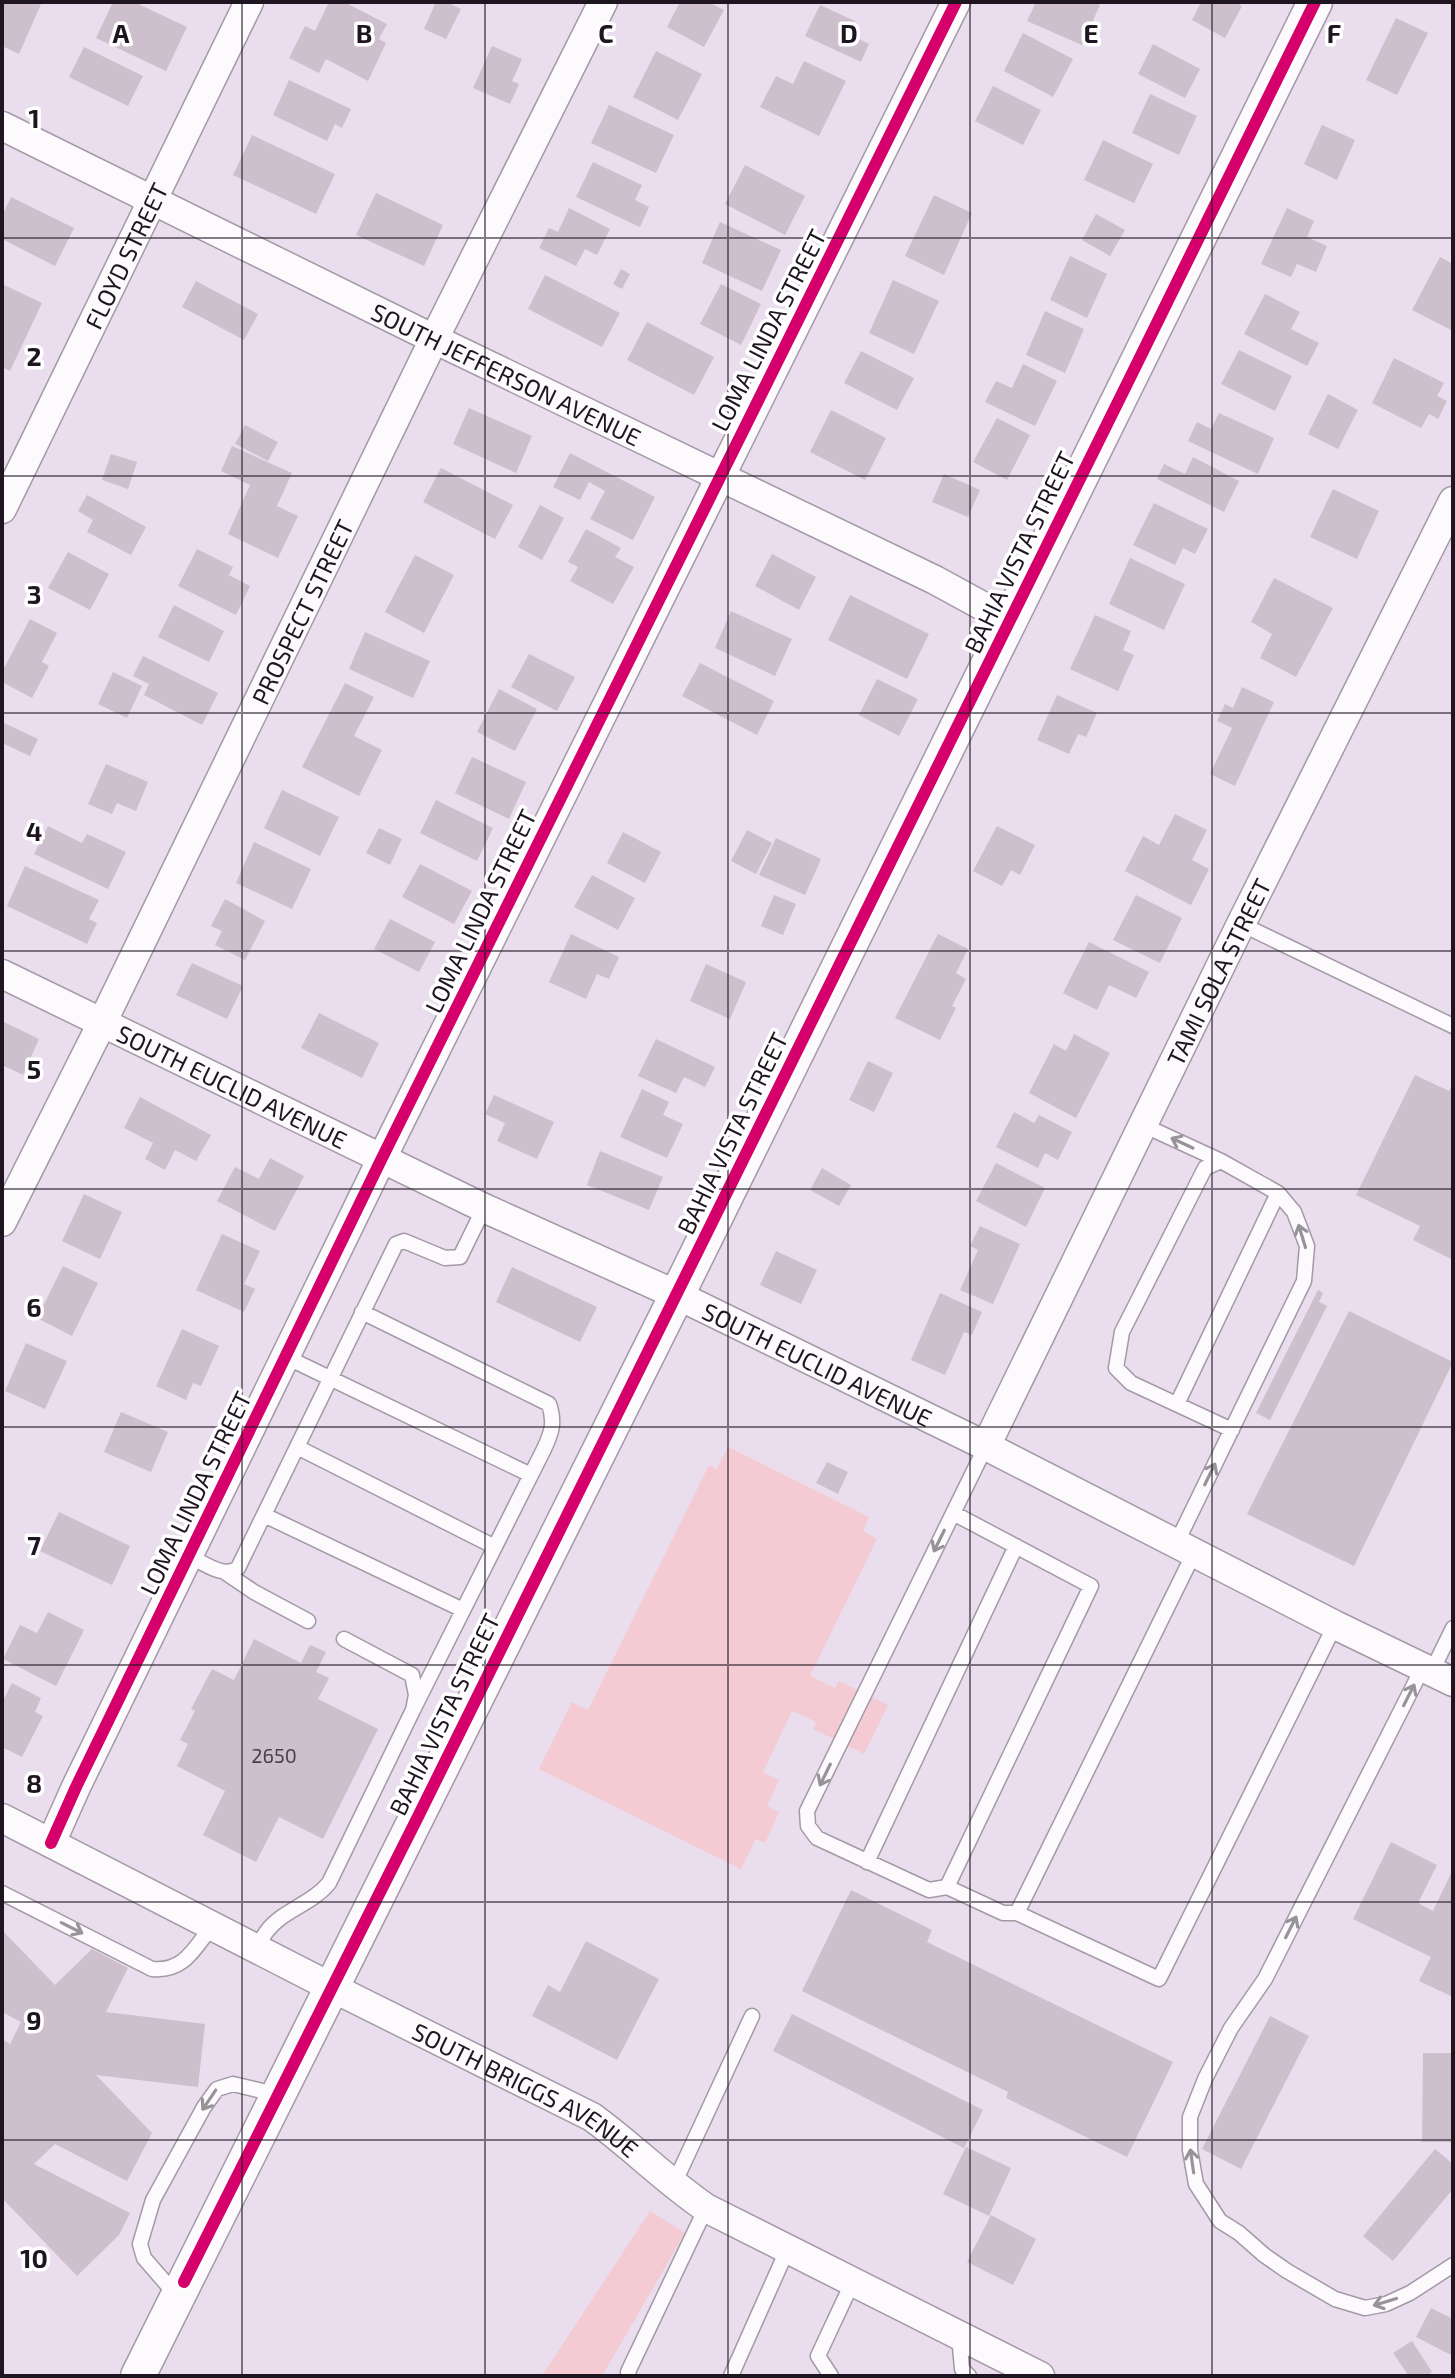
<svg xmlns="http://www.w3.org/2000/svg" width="1455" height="2378" viewBox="0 0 1455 2378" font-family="'Exo 2',sans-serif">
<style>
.green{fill:#f4cad3}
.building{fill:#cdc0cc}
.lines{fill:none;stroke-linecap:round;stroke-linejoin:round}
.service-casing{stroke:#a499a7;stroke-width:17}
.minor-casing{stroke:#a499a7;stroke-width:31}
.tertiary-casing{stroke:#a499a7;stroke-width:37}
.service{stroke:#fcfafc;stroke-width:14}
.minor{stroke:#fcfafc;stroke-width:28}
.tertiary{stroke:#fcfafc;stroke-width:34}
.cycleway-casing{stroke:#fff;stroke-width:17}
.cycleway{stroke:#d6006c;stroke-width:12}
.oneway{stroke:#989399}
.grid{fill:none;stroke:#1e1521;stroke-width:2;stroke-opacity:0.55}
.labels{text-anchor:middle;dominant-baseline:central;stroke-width:7;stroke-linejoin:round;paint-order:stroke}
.number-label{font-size:20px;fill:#4a404c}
.street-label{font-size:24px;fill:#1e1521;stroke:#fff}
.grid-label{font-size:26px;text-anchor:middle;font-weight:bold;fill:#1e1521;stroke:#fff;stroke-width:7;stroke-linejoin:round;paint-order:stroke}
</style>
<rect width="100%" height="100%" fill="#eaddee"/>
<path class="green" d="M728,1447L869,1517L863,1531L877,1539L810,1676L835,1688L839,1681L888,1705L864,1754L813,1729L816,1722L792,1711L763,1772L779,1780L767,1806L779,1812L765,1843L756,1839L741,1869L539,1769L572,1702L588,1710L709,1465L717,1469Z
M650,2211L685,2233L602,2376H542Z"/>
<path class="building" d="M2,2L41,4L19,54L2,46Z
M113,2H134L187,27L166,71L96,38Z
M329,2H344L387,24L379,39L386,43L368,81L326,59L319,73L289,58L305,26L315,31Z
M436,2H446L461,9L446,39L424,29Z
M680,2H708L724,10L704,47L667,27Z
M1036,2H1093L1100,5L1082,45L1027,21Z
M1201,2H1235L1242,6L1225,38L1192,20Z
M820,5L855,21L849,34L869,44L861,62L805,36Z
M1396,18L1428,33L1397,95L1366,80Z
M1023,33L1073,59L1053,97L1004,71Z
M1153,44L1200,69L1185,98L1138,74Z
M492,46L522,59L512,81L519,84L510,104L473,88Z
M84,47L143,76L128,106L69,77Z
M656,51L702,74L678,120L633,97Z
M804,61L846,81L819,136L760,107L776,76L793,84Z
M289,80L351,109L342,128L335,124L327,141L273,115Z
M993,86L1041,110L1023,145L975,121Z
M1150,94L1197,116L1179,155L1132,133Z
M609,105L674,135L656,173L591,143Z
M1322,125L1355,140L1337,180L1304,164Z
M252,135L335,174L316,214L233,175Z
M1103,140L1153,164L1134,203L1084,180Z
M593,162L642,185L635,200L649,207L640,227L576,197Z
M745,165L805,196L785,235L725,204Z
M376,193L443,225L424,266L356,235Z
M934,195L972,213L944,275L905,256Z
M11,197L74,228L55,266L2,239V216Z
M569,208L610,229L597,255L585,249L576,266L539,248L549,228L558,232Z
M1287,208L1314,221L1307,237L1327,246L1316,272L1297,264L1291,277L1261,264Z
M1096,214L1125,230L1110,256L1082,240Z
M720,222L781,250L762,291L702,263Z
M1070,256L1107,274L1087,318L1050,300Z
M1440,257L1453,264V331L1412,310Z
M621,269L630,274L622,289L613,284Z
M545,275L620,313L602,347L528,309Z
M893,280L939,301L914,354L869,333Z
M196,281L258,314L244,340L182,307Z
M2,284L42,303L10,371L2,367Z
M721,284L761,304L741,345L700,324Z
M1265,294L1300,312L1291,329L1319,343L1307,366L1244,334Z
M1045,311L1084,329L1065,373L1026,355Z
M647,322L714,357L694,395L627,360Z
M1239,350L1292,376L1275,411L1221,384Z
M861,351L914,378L897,410L844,383Z
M1394,358L1444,383L1437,396L1447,401L1438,419L1429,414L1421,428L1372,403Z
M1023,364L1057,381L1035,426L985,402L996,381L1012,388Z
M1328,394L1358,410L1338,449L1308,434Z
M469,408L532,436L516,473L453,444Z
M831,410L886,438L865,480L810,452Z
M1219,413L1274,438L1258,474L1188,441L1197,422L1211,429Z
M997,418L1030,435L1007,480L973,462Z
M245,425L278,442L268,461L235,444Z
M232,446L292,473L277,506L298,516L278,558L228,534L250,485L221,471Z
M570,453L655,497L633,540L590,519L605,491L589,482L580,500L553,487Z
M111,454L137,462L128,489L102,480Z
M1193,457L1239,481L1224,512L1157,479L1164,464L1185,474Z
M441,468L513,505L495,539L423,502Z
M944,474L980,490L968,517L932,502Z
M1333,489L1379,511L1357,559L1310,537Z
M87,495L146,527L131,555L87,532L93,520L78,511Z
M1154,503L1208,529L1195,554L1183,548L1175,565L1133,545Z
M540,505L564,518L542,560L518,547Z
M586,529L621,548L615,557L634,567L613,604L570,581L578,567L568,562Z
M197,549L233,567L229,575L250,586L236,615L178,586Z
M68,552L109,574L90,610L48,588Z
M772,554L816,577L799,610L755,586Z
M415,555L454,575L424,633L385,612Z
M1130,558L1185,584L1164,630L1109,604Z
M1274,578L1333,608L1296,677L1260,658L1272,634L1251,622Z
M850,595L929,634L907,679L828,640Z
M174,605L224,631L209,662L158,637Z
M731,611L792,639L775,676L715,648Z
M1095,615L1131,631L1123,650L1134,655L1118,691L1070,669Z
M30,619L57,633L42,662L49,666L32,698L2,682V672Z
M365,632L430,661L413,698L349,669Z
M529,654L575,677L557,711L511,687Z
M143,656L218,693L202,725L144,695L149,684L133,676Z
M700,663L774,701L757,735L682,696Z
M113,672L142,686L127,718L98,704Z
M877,679L918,699L899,736L859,715Z
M345,683L374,697L354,736L382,750L359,796L302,767Z
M1242,687L1274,702L1235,786L1210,774L1232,728L1217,721L1225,704L1233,708Z
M499,689L537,709L515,751L477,732Z
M1057,695L1097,713L1086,737L1078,734L1069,754L1037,740Z
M2,722L38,739L30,756L2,743Z
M472,757L526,782L509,819L455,793Z
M106,764L148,782L136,811L117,803L112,814L88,804Z
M282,790L339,817L320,856L264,828Z
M436,800L493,828L477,861L420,833Z
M1175,814L1207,830L1192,860L1209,869L1191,905L1125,871L1143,836L1159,845Z
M48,826L82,843L87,834L126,852L108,889L34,854Z
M997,826L1035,845L1020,875L1011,870L1002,886L973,871Z
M379,828L402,839L390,865L366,853Z
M747,830L772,843L756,874L731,861Z
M623,832L661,852L645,883L607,863Z
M776,838L821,859L805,895L759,875Z
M254,842L311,869L292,909L236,883Z
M420,864L472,891L454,924L402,897Z
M25,866L99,900L89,919L97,923L87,944L7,906Z
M592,875L635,898L618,930L574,907Z
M774,895L796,904L783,935L761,926Z
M1136,895L1182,918L1160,963L1113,940Z
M225,899L265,921L245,960L215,945L222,931L211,926Z
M390,919L435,942L419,972L374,949Z
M571,934L619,957L609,979L597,974L586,999L549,982Z
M938,934L968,949L956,973L966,979L952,1006L956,1008L940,1040L895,1018Z
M1089,942L1149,972L1136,998L1109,985L1097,1010L1063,993Z
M192,963L243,986L227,1019L176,995Z
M706,964L746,982L730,1019L690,1001Z
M319,1013L379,1043L362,1078L301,1048Z
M2,1021L39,1039L23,1075L2,1065Z
M1074,1034L1110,1053L1076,1118L1029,1093L1054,1044L1066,1051Z
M656,1039L715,1067L705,1087L684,1077L676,1093L638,1076Z
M868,1061L893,1073L874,1112L849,1100Z
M1415,1075L1449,1091L1453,1083V1260L1413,1240L1420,1226L1356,1195Z
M642,1089L669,1102L663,1115L683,1124L667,1158L620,1137Z
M494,1095L554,1122L537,1159L497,1141L505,1123L485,1114Z
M140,1097L211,1135L196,1161L175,1150L165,1170L145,1159L153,1143L124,1128Z
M1014,1112L1034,1123L1039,1115L1072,1132L1058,1160L1045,1153L1038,1168L996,1147Z
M600,1151L663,1177L649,1210L587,1185Z
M270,1158L304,1176L275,1231L217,1201L235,1167L259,1179Z
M996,1163L1045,1188L1026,1227L976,1201Z
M822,1168L851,1185L839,1206L810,1190Z
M84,1194L122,1212L100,1259L62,1241Z
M980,1226L1020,1244L993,1304L960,1290L978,1250L970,1246Z
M222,1234L260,1251L244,1284L255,1289L244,1312L196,1290Z
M776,1251L817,1270L801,1304L760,1285Z
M63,1266L98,1283L72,1336L37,1318Z
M512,1267L597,1307L580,1342L496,1302Z
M1318,1290L1323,1293L1319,1302L1327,1306L1270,1420L1256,1413Z
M940,1293L982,1312L972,1335L964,1332L945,1375L911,1360Z
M1349,1311L1453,1362L1354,1566L1247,1514Z
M182,1329L219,1346L201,1386L193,1383L186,1400L156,1386Z
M26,1343L67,1361L45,1409L5,1391Z
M121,1412L168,1432L151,1472L104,1452Z
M827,1462L848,1472L838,1494L816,1483Z
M59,1512L130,1546L112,1585L40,1551Z
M48,1612L84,1630L56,1686L3,1659L20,1625L37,1633Z
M254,1639L301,1663L310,1645L326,1652L316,1672L329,1678L318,1699L378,1729L323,1839L279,1817L256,1862L203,1835L225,1791L177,1766L188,1744L180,1740L195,1711L191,1709L212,1669L234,1680Z
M12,1683L41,1698L35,1712L43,1716L22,1757L2,1747V1703Z
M1391,1842L1437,1865L1418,1903L1433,1911L1453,1869V1997L1419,1981L1431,1957L1353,1919Z
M851,1890L932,1930L927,1942L1173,2062L1127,2157L1006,2098L1008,2092L802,1991Z
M2,1930L55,1985L92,1949L128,1968L106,2012L205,2024L198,2087L96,2075L152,2133L127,2181L55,2144L34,2164L130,2213L119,2235L77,2276L2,2198V2039L10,2044L21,2022L2,2012Z
M586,1941L659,1979L617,2060L532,2016L548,1985L560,1992Z
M792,2014L983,2110L964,2148L773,2051Z
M1270,2016L1309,2036L1241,2169L1202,2149Z
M1423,2053H1453V2142H1422Z
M966,2147L1011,2168L989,2216L943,2194Z
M1435,2149L1453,2164V2189L1393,2261L1363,2236Z
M991,2215L1036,2239L1013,2285L967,2262Z
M1431,2308L1453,2319V2356L1416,2337Z
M1412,2341L1432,2372L1426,2376H1409L1393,2353Z"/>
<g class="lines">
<g class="service-casing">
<path id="service" d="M1241,924L1453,1026
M1143,1125L1221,1161L1278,1193L1294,1212L1307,1246L1304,1281L1176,1544
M1221,1161L1205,1168L1122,1332L1116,1368L1131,1383L1232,1430
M362,1312L549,1404C555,1422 552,1432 544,1449L413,1710
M286,1357L531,1475
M1177,1404L1278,1193
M986,1446L807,1811L808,1826L817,1838L929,1890L947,1887L1003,1913H1017L1159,1979L1335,1625
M297,1447L495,1547
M264,1515L463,1610
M189,1556C204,1563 224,1579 238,1568L396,1244L404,1241L445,1258L460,1257L484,1208
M226,1573L254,1592L308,1621
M1423,1667L1265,1979L1231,2028L1205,2079L1190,2117V2150L1196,2184L1220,2221L1239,2233L1264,2255L1287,2271L1335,2299L1365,2308L1386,2304L1410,2293L1453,2265
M1432,1671L1453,1628
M867,1862L1016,1546
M947,1887L1091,1586L953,1513
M2,1893L152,1969C184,1972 194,1949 212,1926
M1017,1913L1194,1553
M257,1949C260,1943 263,1936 267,1931C283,1910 312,1904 329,1883L413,1710L416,1695L412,1675L344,1639
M673,2186L752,2016
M177,2296L144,2258L140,2244L153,2200L204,2107L217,2089L233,2084L279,2095
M959,2335L962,2369L969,2376
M629,2376L628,2372L706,2208
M731,2376L788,2248
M831,2376L818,2356L853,2281"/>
</g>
<g class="minor-casing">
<g id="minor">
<path id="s1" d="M2,126L434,339L935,580L1010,621"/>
<path id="s2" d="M2,509L249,2"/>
<path id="s3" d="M2,974L484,1208L677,1295L986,1446L1335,1625L1453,1682"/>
<path id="s4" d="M2,1222L102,1023L434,339L603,2"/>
<path id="s5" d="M986,1446L1241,924L1453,501"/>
<path id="s6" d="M2,1818L333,1988L592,2117C632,2146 665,2180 706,2208L1040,2376"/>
<path d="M51,1843L76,1787L382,1158L956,2"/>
</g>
</g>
<g class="tertiary-casing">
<path id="tertiary" d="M138,2376L677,1295L1315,2"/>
</g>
<use href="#service" class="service"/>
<use href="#minor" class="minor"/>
<use href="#tertiary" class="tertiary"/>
<g class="cycleway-casing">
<path id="cycleway" d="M51,1843L76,1787L382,1158L956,2
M184,2282C567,1525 940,763 1315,2"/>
</g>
<use href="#cycleway" class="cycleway"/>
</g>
<defs><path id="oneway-shaft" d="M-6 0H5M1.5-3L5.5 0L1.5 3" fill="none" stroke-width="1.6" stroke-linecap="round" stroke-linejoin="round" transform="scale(2)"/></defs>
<g class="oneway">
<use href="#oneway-shaft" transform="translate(1182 1143) rotate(-155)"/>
<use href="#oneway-shaft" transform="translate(1302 1236) rotate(-107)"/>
<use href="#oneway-shaft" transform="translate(1210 1474) rotate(-64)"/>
<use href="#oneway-shaft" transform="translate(939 1541) rotate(116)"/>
<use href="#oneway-shaft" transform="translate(1409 1695) rotate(-63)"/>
<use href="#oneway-shaft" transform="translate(825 1775) rotate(116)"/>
<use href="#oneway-shaft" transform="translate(1291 1927) rotate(-63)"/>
<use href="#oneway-shaft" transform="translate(72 1928) rotate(27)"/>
<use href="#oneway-shaft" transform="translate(209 2100) rotate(124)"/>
<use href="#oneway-shaft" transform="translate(1192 2161) rotate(-98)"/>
<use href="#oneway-shaft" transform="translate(1385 2302) rotate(163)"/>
</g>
<path class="grid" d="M242,2V2376M485,2V2376M728,2V2376M970,2V2376M1212,2V2376M2,238H1453M2,476H1453M2,713H1453M2,951H1453M2,1189H1453M2,1427H1453M2,1665H1453M2,1902H1453M2,2140H1453"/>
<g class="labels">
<g class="number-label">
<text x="274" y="1755">2650</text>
</g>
<g class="street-label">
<text stroke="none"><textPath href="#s2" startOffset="282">FLOYD STREET</textPath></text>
<text transform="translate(768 330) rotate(-63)">LOMA LINDA STREET</text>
<text stroke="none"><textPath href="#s1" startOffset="562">SOUTH JEFFERSON AVENUE</textPath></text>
<text transform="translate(1019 552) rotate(-64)">BAHIA VISTA STREET</text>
<text stroke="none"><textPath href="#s4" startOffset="680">PROSPECT STREET</textPath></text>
<text transform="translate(480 911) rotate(-64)">LOMA LINDA STREET</text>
<text stroke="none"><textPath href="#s5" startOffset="528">TAMI SOLA STREET</textPath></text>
<text stroke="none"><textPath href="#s3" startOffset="256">SOUTH EUCLID AVENUE</textPath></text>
<text transform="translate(732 1133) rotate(-64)">BAHIA VISTA STREET</text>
<text stroke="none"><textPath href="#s3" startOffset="904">SOUTH EUCLID AVENUE</textPath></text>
<text transform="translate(195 1493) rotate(-64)">LOMA LINDA STREET</text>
<text transform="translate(444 1714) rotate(-64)">BAHIA VISTA STREET</text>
<text stroke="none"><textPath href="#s6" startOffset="590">SOUTH BRIGGS AVENUE</textPath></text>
</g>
</g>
<g class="grid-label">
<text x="121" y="43">A</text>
<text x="364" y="43">B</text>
<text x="606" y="43">C</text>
<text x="849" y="43">D</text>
<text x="1091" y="43">E</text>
<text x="1334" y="43">F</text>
<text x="34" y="128">1</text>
<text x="34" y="366">2</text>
<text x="34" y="604">3</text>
<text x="34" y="841">4</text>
<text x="34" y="1079">5</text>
<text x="34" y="1317">6</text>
<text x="34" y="1555">7</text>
<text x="34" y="1793">8</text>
<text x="34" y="2030">9</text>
<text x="34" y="2268">10</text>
</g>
<rect width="1455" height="2378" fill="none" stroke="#1e1521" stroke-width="8"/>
</svg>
